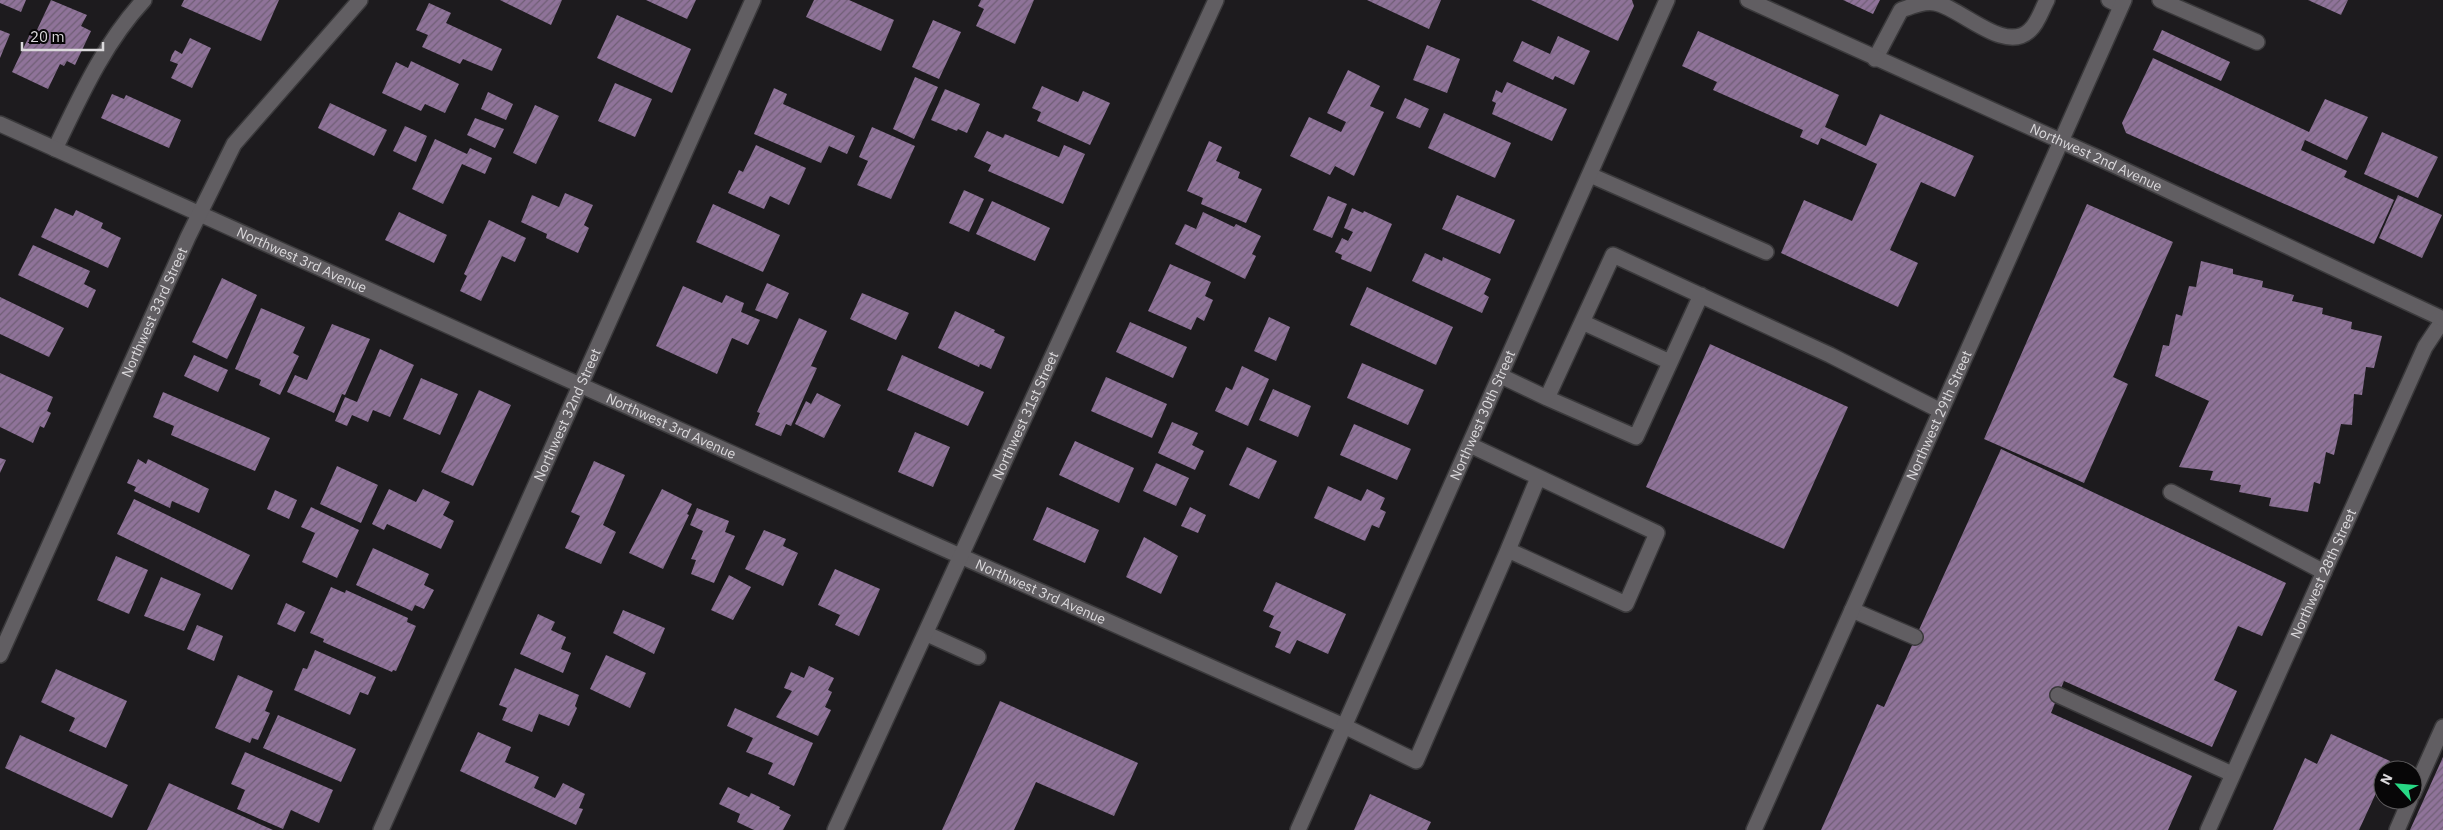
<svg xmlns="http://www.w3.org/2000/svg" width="2443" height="830" viewBox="0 0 2443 830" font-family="'IBM Plex Sans',sans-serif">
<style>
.building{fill:url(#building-hatch)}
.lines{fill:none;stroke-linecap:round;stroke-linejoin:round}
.service-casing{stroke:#3a393b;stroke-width:18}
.minor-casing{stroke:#3a393b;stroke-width:18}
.tertiary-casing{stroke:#3a393b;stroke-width:18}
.service{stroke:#615e62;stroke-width:15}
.minor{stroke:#615e62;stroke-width:15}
.tertiary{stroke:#615e62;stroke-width:15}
.labels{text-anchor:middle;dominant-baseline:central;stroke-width:5;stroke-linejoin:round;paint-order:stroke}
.street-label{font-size:14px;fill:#dbd9dc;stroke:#070607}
</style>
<defs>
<pattern id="building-hatch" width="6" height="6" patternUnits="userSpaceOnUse" patternTransform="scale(1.25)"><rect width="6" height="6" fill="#8f7399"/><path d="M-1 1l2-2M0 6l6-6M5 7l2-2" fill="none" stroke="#705f76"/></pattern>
</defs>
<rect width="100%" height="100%" fill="#1d1b1e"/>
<path class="building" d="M0,0H26L21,12L0,3Z
M51,0L87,15L81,26L91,31L75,65L67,61L64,66L60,64L48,89L12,72L32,30L36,32Z
M184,0H279L261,41L181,6Z
M500,0H562L551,25Z
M646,0H696L687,19Z
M814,0H849L894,20L881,51L806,17Z
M981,0H1034L1015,44L976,26L984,9L978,6Z
M1367,0H1441L1429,29Z
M1531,0H1632L1634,6L1618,41Z
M1843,0H1880L1873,14Z
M2308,0H2348L2341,15Z
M429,3L451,13L446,23L502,49L492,71L463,59L460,64L422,47L428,35L416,30Z
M617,15L691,49L672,93L597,58Z
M933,20L961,32L939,79L912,67Z
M0,30L10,34L0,58Z
M2162,30L2230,62L2221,81L2153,50Z
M1698,31L1839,95L1825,127L1866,146L1880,114L1974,156L1955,197L1921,182L1890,250L1918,263L1898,307L1781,253L1804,200L1852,221L1877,164L1821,138L1818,145L1800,137L1803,130L1713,90L1717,82L1682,66Z
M1558,36L1590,51L1574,85L1555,76L1553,80L1513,61L1522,41L1550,54Z
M190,38L211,48L192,88L171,78L178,64L170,61L172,55L175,50L182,54Z
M1427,45L1460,59L1447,93L1413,80Z
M2153,58L2309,132L2325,99L2368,117L2347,160L2305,140L2301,150L2347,171L2344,177L2394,200L2374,244L2126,133L2122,123Z
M411,61L459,84L445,113L425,104L421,111L382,93L396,62L408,68Z
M1348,70L1380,86L1370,106L1384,112L1354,176L1335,166L1330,175L1290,156L1309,117L1341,132L1346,122L1327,113Z
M915,77L938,87L914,139L893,129Z
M1507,82L1567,109L1552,141L1492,114L1496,103L1492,101L1496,90L1502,93Z
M615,83L652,99L635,137L598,121Z
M1042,86L1078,102L1083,91L1110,103L1090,145L1037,121L1041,112L1032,108Z
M774,88L787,94L783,104L855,136L847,154L829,146L821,163L754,134Z
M945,89L980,104L967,133L958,129L957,131L931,120Z
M488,92L513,104L506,120L481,109Z
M112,94L124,99L126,95L181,120L169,148L101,118Z
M1405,98L1429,109L1420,128L1396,118Z
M330,103L387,130L374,156L318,128Z
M535,105L559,116L536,164L513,153Z
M1444,113L1511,143L1495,178L1428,148Z
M475,118L504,129L495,148L467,135Z
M405,126L427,136L416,162L393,151Z
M872,127L915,146L891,199L857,185L868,161L859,157Z
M987,131L1003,138L1005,134L1059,157L1064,145L1085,154L1063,204L988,171L991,165L974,157Z
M2382,132L2438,157L2418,198L2364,174Z
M435,139L467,154L470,148L492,158L485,174L462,164L443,204L412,189Z
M1209,141L1222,147L1216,161L1240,172L1238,178L1262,189L1246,223L1201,204L1203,198L1187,191Z
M756,145L806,168L789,205L770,196L764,209L728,193L739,170L743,172Z
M964,190L984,199L969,232L949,223Z
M565,193L593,205L584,225L589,228L578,253L546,238L547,234L521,222L532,195L559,207Z
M1457,195L1515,220L1500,254L1442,229Z
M2398,195L2442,215L2422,258L2379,238Z
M1328,196L1347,204L1332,238L1313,230Z
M992,201L1050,228L1035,261L976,234Z
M713,204L780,235L763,272L696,242Z
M2087,204L2173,242L2113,377L2128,384L2084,483L1984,439Z
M55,208L73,216L76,210L103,223L101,228L121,238L108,268L41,237Z
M1352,208L1363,213L1364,211L1392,224L1371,272L1341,259L1342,255L1335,252L1342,238L1348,241L1353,232L1344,228Z
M399,212L447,235L434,263L385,240Z
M1203,212L1234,227L1236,224L1261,236L1252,254L1256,256L1245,279L1175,244L1185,224L1196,229Z
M489,220L526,238L515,262L502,256L481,301L460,291L467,276L464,274Z
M33,245L90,271L84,284L96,290L88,308L18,275Z
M1425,253L1442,261L1443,257L1491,279L1484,294L1489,297L1482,313L1412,281Z
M2201,261L2233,269V274L2263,281L2262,287L2294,295L2292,301L2323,308L2322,314L2352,322L2351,329L2382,336L2374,368L2366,367L2362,395L2354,394L2352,425L2341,424L2334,455L2326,452L2320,484L2314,482L2308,512L2269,506L2271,498L2239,492L2241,485L2210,480L2213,471L2179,467L2209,401L2155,376L2163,345L2169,346L2176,314L2182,316L2189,286L2196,287Z
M1170,264L1211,282L1205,296L1213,300L1204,321L1197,317L1191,330L1148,311Z
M222,278L257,295L227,359L192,342Z
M767,283L789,293L777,319L755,310Z
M683,286L722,303L726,295L744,303L741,312L760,320L748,345L732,338L717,374L656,346Z
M1367,287L1453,327L1436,365L1350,325Z
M862,293L909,313L896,340L850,319Z
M0,297L64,328L49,357L0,334Z
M261,308L305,327L293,353L299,356L280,395L259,385L261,380L235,369Z
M955,311L995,330L994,332L1005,337L991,369L980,364L979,367L938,348Z
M1269,317L1290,327L1276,361L1254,351Z
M799,318L827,331L811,366L817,368L791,426L786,424L781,436L755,425L760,413L757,412Z
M1130,322L1187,347L1173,378L1116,352Z
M332,324L370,339L345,395L342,394L334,413L287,392L295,375L307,380Z
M1710,344L1848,407L1784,549L1646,487Z
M380,349L414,365L390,417L373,410L368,422L352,415L347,426L335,421L345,397L357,402Z
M194,355L228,370L218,392L184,376Z
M902,355L984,392L968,426L887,390Z
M1362,363L1424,390L1408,425L1347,398Z
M1242,366L1269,379L1248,426L1215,411L1226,387L1232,390Z
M0,373L53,397L47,411L51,413L44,428L40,426L33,443L0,427Z
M1106,377L1167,404L1152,438L1091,411Z
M421,378L458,394L440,435L403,419Z
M1273,389L1311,406L1298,437L1259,420Z
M479,390L511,405L473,486L441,472Z
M163,392L270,438L255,471L171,435L174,426L153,417Z
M817,393L841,405L824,438L795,424L806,401L811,404Z
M1172,422L1198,433L1192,445L1204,451L1195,470L1158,453Z
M1354,424L1411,449L1397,480L1340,455Z
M915,432L950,447L933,487L898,472Z
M1075,441L1134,468L1119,503L1059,475Z
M1247,447L1277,461L1259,499L1229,485Z
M2001,449L2286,583L2262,636L2238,626L2214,680L2237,691L2212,747L2064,681L2051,713L2192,776L2168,830H1821L1877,704L1884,707Z
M0,458L6,460L0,473Z
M138,459L146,464L148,459L209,489L199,513L172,501L170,508L134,491L136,487L127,483Z
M594,461L625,475L603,525L616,532L601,564L565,548L580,516L571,512Z
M1156,463L1189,478L1176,506L1143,491Z
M337,466L378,485L361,523L320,504Z
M1328,486L1361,501L1367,489L1385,498L1380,509L1386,512L1379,528L1372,525L1365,541L1314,518Z
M389,489L416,502L423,489L450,502L443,515L454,521L441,549L387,524L384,530L372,524Z
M662,489L692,504L687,514L689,515L663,569L629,553Z
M275,490L297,500L289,519L267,509Z
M134,499L250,555L232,590L117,534Z
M311,507L359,530L337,578L302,562L315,533L301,527Z
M1047,507L1099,530L1085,563L1033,540Z
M1190,507L1206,515L1198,533L1181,526Z
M697,508L729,521L725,532L735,536L714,583L691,574L696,560L691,559L703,531L690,525Z
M764,530L786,539L783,546L798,553L783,586L745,569Z
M1144,537L1178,556L1161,594L1126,577Z
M373,548L429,574L424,585L434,590L424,609L415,605L412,611L356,585Z
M116,556L148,570L129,614L97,600Z
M835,569L880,589L859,636L835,625L840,615L818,605Z
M729,575L751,587L733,620L711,610Z
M161,577L201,594L184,631L144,616Z
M1276,582L1346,614L1328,654L1297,640L1290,654L1275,647L1281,632L1269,627L1274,616L1263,611Z
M331,587L345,593L346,590L408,618L407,622L416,626L396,671L393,670L392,672L323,642L324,639L310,633Z
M286,603L305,612L295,632L277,624Z
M623,610L665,628L654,654L613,633Z
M538,614L555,622L551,630L566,637L561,649L571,653L563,673L520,654Z
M197,625L223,636L214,661L187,649Z
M315,650L376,677L368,695L360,692L350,715L294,690L303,668L307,669Z
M606,655L646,673L630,708L590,689Z
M809,666L834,678L828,690L832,692L825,707L831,710L818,736L776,717L792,691L784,688L791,672L804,678Z
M515,668L579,695L575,706L577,708L569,726L539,714L532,732L502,720L507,708L499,705Z
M56,669L127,701L106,748L69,731L75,718L41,702Z
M238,675L273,691L265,711L270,713L258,740L252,738L250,743L215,728Z
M1000,701L1138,763L1114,816L1036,782L1014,830H942Z
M735,708L813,743L794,786L768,774L773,763L746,752L753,738L727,726Z
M278,715L356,749L341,782L263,748Z
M478,732L511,747L505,762L539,777L534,788L555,798L563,783L585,794L579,808L583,809L576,825L460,771Z
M2331,734L2390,761L2386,770H2383V778L2359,830H2273L2305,758L2317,764Z
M20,735L128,785L112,818L5,768Z
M245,752L333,790L319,823L291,810L283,829L237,809L245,790L231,784Z
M2443,757V830H2410Z
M169,783L273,830H147Z
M728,787L749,797L751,793L780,807L779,809L791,815L783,830H754L737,822L740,814L719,804Z
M1370,794L1431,822L1427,830H1354Z"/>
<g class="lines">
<g class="service-casing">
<path id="service" d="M2109,0L2121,6
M2160,0L2257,42
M1875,59L1901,10C1912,6 1924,1 1935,3C1960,7 2005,55 2030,30C2038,23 2042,9 2047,0
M55,149C80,97 104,43 144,0
M1590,175L1766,252
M1582,322L1670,362
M1501,376L1547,398L1613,255L1830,355L1939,410
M1547,398L1636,437L1701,295
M2171,492L2324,572
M1508,550L1538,478
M1852,610L1915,637
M927,634L978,657
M2058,695L2232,774
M1344,726L1416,761L1508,550L1626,604L1657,533L1470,445"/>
</g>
<g class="minor-casing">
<g id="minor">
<path id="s1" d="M0,124L940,547L1344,726"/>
<path id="s2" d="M0,655L188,237L234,144L360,0"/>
<path d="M2413,794L2443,727"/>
<path id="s3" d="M381,830L753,0"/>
<path id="s4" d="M835,830L1216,0"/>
<path id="s5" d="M1298,830L1667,0"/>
<path id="s6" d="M2208,830L2425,347L2443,320"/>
<path d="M2397,830L2410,800"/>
</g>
</g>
<g class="tertiary-casing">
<g id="tertiary">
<path id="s7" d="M1748,0L2103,160L2443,319"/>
<path id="s8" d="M1754,830L2124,0"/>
</g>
</g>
<use href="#service" class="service"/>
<use href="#minor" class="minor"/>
<use href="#tertiary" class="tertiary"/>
</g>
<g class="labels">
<g class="street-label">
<text stroke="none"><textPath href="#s7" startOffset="382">Northwest 2nd Avenue</textPath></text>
<text stroke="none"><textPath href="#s1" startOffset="331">Northwest 3rd Avenue</textPath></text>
<text stroke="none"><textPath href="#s2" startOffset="376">Northwest 33rd Street</textPath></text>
<text stroke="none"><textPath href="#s8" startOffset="454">Northwest 29th Street</textPath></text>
<text stroke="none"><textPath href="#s3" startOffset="455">Northwest 32nd Street</textPath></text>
<text stroke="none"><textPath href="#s4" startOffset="456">Northwest 31st Street</textPath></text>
<text stroke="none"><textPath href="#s5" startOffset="454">Northwest 30th Street</textPath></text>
<text stroke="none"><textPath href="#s1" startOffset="736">Northwest 3rd Avenue</textPath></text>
<text stroke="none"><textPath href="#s6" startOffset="281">Northwest 28th Street</textPath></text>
<text stroke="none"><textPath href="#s1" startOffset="1141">Northwest 3rd Avenue</textPath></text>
</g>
</g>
<g transform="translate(2398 785) rotate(296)"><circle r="24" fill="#070607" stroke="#5c5a5c"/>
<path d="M0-4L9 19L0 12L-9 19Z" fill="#28d885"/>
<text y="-8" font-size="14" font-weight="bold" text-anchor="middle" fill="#dbd9dc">N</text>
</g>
<path d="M22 42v8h81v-8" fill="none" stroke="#dbd9dc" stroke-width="2.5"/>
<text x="30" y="42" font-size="15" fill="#dbd9dc" stroke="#070607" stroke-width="4" paint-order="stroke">20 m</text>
</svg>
